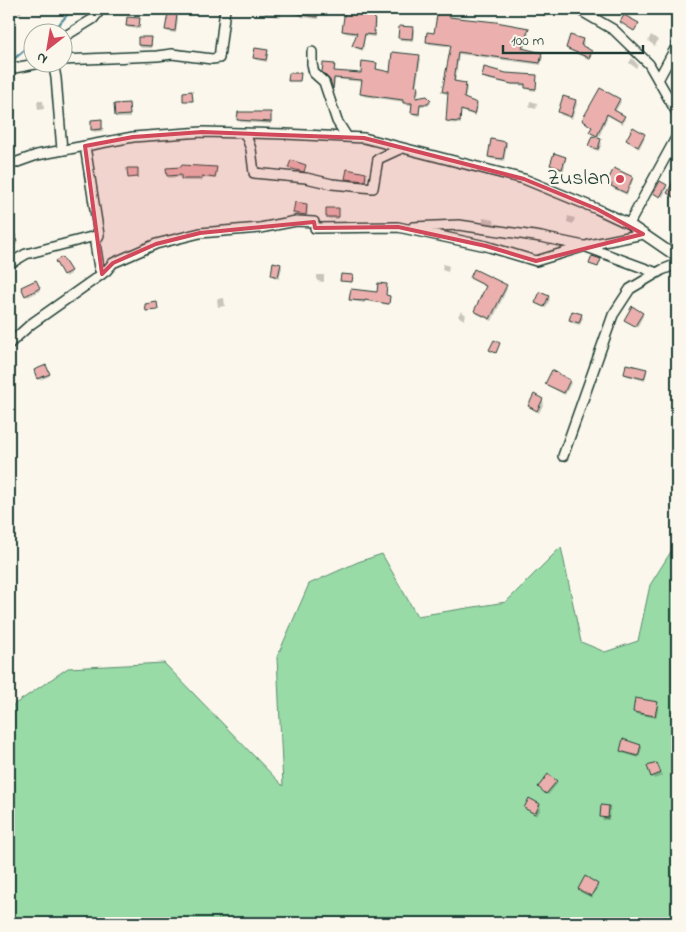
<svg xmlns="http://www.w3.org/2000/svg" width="686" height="932" viewBox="0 0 686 932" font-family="'Indie Flower',sans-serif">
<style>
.green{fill:#98dba7;stroke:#5c8c6e}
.shadow{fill:#0003}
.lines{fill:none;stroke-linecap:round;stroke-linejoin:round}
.stream{stroke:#5b929e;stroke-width:2.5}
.building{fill:#ebb0ad;stroke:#1f3d34}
.street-casing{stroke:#1f3d34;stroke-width:12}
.street{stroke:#fbf7ec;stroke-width:9}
.marked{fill:#d1495b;fill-opacity:0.2;stroke:#d1495b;stroke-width:4;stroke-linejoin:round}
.poi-dot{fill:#d1495b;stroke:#fbf7ec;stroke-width:2}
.labels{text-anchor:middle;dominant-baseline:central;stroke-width:4.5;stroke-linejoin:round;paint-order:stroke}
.poi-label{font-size:22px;fill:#1f3d34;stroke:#fbf7ec;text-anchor:end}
</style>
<rect width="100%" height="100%" fill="#fbf7ec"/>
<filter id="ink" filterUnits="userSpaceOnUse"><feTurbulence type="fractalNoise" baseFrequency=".02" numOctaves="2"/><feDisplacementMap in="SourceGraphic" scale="10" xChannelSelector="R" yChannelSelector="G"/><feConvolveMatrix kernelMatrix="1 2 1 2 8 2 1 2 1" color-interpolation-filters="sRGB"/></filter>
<g filter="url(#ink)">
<path class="green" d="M561,547L581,642L605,652L638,641L650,585L672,550L677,548V923H9V708L68,668L164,663L283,786L277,657L309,584L358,562L382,554L417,616L506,602Z"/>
<path class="shadow" d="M15,9H24L20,14Z
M263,9H282L281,17L265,15Z
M300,9H319L318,19L301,17Z
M346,9H376L375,37L365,36L363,51L355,48L354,46L357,35L345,33L343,30Z
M439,9H452L450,19L528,29L529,32L524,50L541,54L543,57L541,65L459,54L455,83L465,84L467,87L465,100L477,104L478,106L475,116L461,111V124L449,123L448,121L449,94H445L444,91L452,47L429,44L428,41L435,35Z
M494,9H549L547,17L530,12L529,14Z
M177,16L178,18L176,33L168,32L167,30Z
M139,20L140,29L129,28L127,26Z
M413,29L414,31L413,41L400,40L399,37Z
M651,35L658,40L655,46L648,41Z
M151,38L152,48H141L139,45Z
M582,40L584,42L582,47L592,54L590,60L568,50L567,48Z
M267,51L268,54L267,62L256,60L254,58Z
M419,56L421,59L416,87L419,90L417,99L427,98L431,103L428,106H420V116L414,115L413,105H406L404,102L363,96L362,94L363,82L335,79L334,88L331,81L334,65L335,72L362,74L376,64L377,70L391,73Z
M632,58L638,65L636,68L629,63Z
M536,76V91L528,90L527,86L513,85L485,79L484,77Z
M619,100L621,102L615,112L624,117L625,119L623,124L608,116L598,139L602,143L599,151L591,149L590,146L594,135L591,132L593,128L584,120Z
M37,101H43L44,109L38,110Z
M530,101L537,103L536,109L529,107Z
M576,101L577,104L572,119L561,115L559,112Z
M128,105L130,118H117L116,115Z
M271,113V124L240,122L239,120Z
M101,120L103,131L94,132L93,130Z
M644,135L645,137L639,149L627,140Z
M506,143L507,145L504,161L491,159L489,156Z
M565,158L566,160L564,171L553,168L552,165Z
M216,168L217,170L216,179L202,178V181H183L182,177L169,178L168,176Z
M366,174L367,177L366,183L347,181L346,178Z
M632,178L633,180L627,195L614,189L609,182Z
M666,186L667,188L663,197L655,192Z
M307,205L308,208L307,217L296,216L294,213Z
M338,209L339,219H328L327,216Z
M568,216L575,218L573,224L567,222Z
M483,218L494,220L495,226L483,224Z
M13,232L18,244L9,246V233Z
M62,258L71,274L66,277L57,262Z
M443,264L449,266L448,272L442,270Z
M280,265L282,267L279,279L273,277L272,275Z
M317,275H324V282L317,281Z
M471,278L506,286L507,289L492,321L477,314L476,311L486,287L473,280Z
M35,282L40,291L28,297L23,288Z
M386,285V296L390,298L389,305L365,301V303L352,301L351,299L378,294Z
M548,297L550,299L546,308L538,305L536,302Z
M224,298L225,306L218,307L217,299Z
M461,311L466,315L464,320L458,316Z
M642,313L643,316L637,328L626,320Z
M581,315L583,318L580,325L572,323L570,320Z
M47,369L50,376L40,380L38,378Z
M646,370L647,372L645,381L627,376L625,374Z
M569,381L571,383L565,395L548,386L546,384Z
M542,400L544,403L539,413L531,408L529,406Z
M657,703L659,706L656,718L636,714L634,712Z
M641,746L642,748L639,758L622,753L621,750Z
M649,767H658L662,776L654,779Z
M556,782L557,784L548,795L541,789Z
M530,800L539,805L541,808L537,816L527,810L525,808Z
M602,806L609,807L610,809L609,820H603L601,817Z
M597,885L598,887L592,898L580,892L579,889Z"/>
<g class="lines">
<path class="stream" d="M49,32L56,28L72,9
M9,63L32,44"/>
</g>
<path class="building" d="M293,9H318L317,17L293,13Z
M345,9H375L374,35L365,34L362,49L352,46L357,33L342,31Z
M438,9H451L449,17L496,22L529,28L522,48L542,53L540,63L458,52L454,81L466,83L464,98L477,103L474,114L461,110L460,122L446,121L448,92H442L451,45L426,42L427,32L434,33Z
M168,13L177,14L175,31L165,30Z
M624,15L639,23L634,31L620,22Z
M127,17L140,18L139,27L126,26Z
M399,26L413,27L412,39L398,38Z
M570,35L583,39L581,45L592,51L589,58L566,48Z
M138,37H152L151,46L138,45Z
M255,48L268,50L266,60L253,58Z
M392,52L420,55L415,86L418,87L416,98L427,96L431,100L428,104H420L419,114L411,113L412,103H403V100L360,94L362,80L334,78L333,89L330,80L322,72L323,63L335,64L334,71L361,73L362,61L377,63L376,69L390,72Z
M484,67L506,73L537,75L536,89L525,88V84H512L482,77Z
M289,73H301L300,81H288Z
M600,88L620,99L614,110L625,116L621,122L607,114L597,136L589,132L592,127L582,120Z
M192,91L193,101H183V92Z
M563,96L576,100L571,117L558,112Z
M129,103L130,115L115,116L114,104Z
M238,112H271V122L237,120Z
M102,119V129L91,130V120Z
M633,127L645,134L638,147L626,140Z
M592,136L601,139L598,149L588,146Z
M491,139L506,142L503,159L488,157Z
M554,153L566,157L562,169L550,165Z
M291,160L306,165L304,172L288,168Z
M181,165L217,167L215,178L202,176V179H181V175L167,176L166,168L181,167Z
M127,168H138V177L128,178Z
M614,168L633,177L626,193L611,186L612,184L607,182Z
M347,169L366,173L365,181L345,179Z
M677,175V199L667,193Z
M660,181L667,185L660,197L653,193Z
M295,202L307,204L306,215L293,213Z
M326,208H339V217H326Z
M9,220H10L17,241L9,244Z
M592,256L601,259L598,267L589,264Z
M62,257L71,271L63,275L55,261Z
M273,262L281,264L278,277L271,275Z
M474,269L507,285L490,319L474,311L486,286L470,278Z
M341,274L353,275L352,282L340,281Z
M36,280L40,288L25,296L21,287Z
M378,283L387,284L386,295L390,296L389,304L365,300V301L349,300L351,289L377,292Z
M540,292L549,296L544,307L535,303Z
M157,302L158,310L146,311L145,304Z
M632,306L643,313L635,326L624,320Z
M572,311L582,314L579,323L569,320Z
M494,340L500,343L496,353L489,350Z
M626,364L647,369L644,379L624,374Z
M46,365L50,374L37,379L34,370Z
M552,370L570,380L564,393L545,384Z
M534,394L543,399L537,411L528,406Z
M635,698L658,702L655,716L633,712Z
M623,739L641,745L638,756L620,751Z
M657,763L661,773L651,777L647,766Z
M548,774L557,781L546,794L538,787Z
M529,798L540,804L535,814L524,808Z
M601,805L609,806L608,818L600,817Z
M585,876L598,884L591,896L578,889Z"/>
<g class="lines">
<g class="street-casing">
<path id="street" d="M578,9L614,30L649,64L677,113
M62,38L93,19L101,9
M312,52V64L314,73L324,82L337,121L347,137
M62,60L157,56L172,54L212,59L219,58L225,9
M53,62L56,78L62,150
M9,69L46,62
M658,80L677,45
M245,133L251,149L254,173L306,178L332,184L373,188L378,159L402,148
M9,165L37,155L133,137L202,132L285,134L364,138L524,179L597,209L629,224L677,257
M629,224L677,136
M413,227L459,225L541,237L584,246L657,273
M99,235L95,243L99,268L102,274L106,271L113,263L156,244L200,233L260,228L296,221L314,222L315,228L398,227L486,246L536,261L589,245L643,234
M9,264L26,254L99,235L85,146
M9,344L31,324L102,274
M563,456L613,315L630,289L662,270L677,264"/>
</g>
<use href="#street" class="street"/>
</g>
</g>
<path class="marked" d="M202,132L364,138L524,179L597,209L643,234L536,261L486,246L398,227L315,228L314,222L200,233L156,244L113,263L102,274L85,146L133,137Z"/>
<circle class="poi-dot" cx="620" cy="179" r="5"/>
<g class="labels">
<g class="poi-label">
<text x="610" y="179">Zuslan</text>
</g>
</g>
<rect width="686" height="932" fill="none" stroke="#fbf7ec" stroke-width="30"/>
<rect x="15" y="15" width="656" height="902" fill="none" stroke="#1f3d34" stroke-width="2" filter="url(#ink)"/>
<g transform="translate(48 48) rotate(211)"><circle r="24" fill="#fbf7ec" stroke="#a3ada2"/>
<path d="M0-4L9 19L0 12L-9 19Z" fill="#d1495b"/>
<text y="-8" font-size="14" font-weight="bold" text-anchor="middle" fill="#1f3d34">N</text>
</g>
<path d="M503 45v8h140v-8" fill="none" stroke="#1f3d34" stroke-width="2.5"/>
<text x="511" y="45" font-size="15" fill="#1f3d34" stroke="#fbf7ec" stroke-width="4" paint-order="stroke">100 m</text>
</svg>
